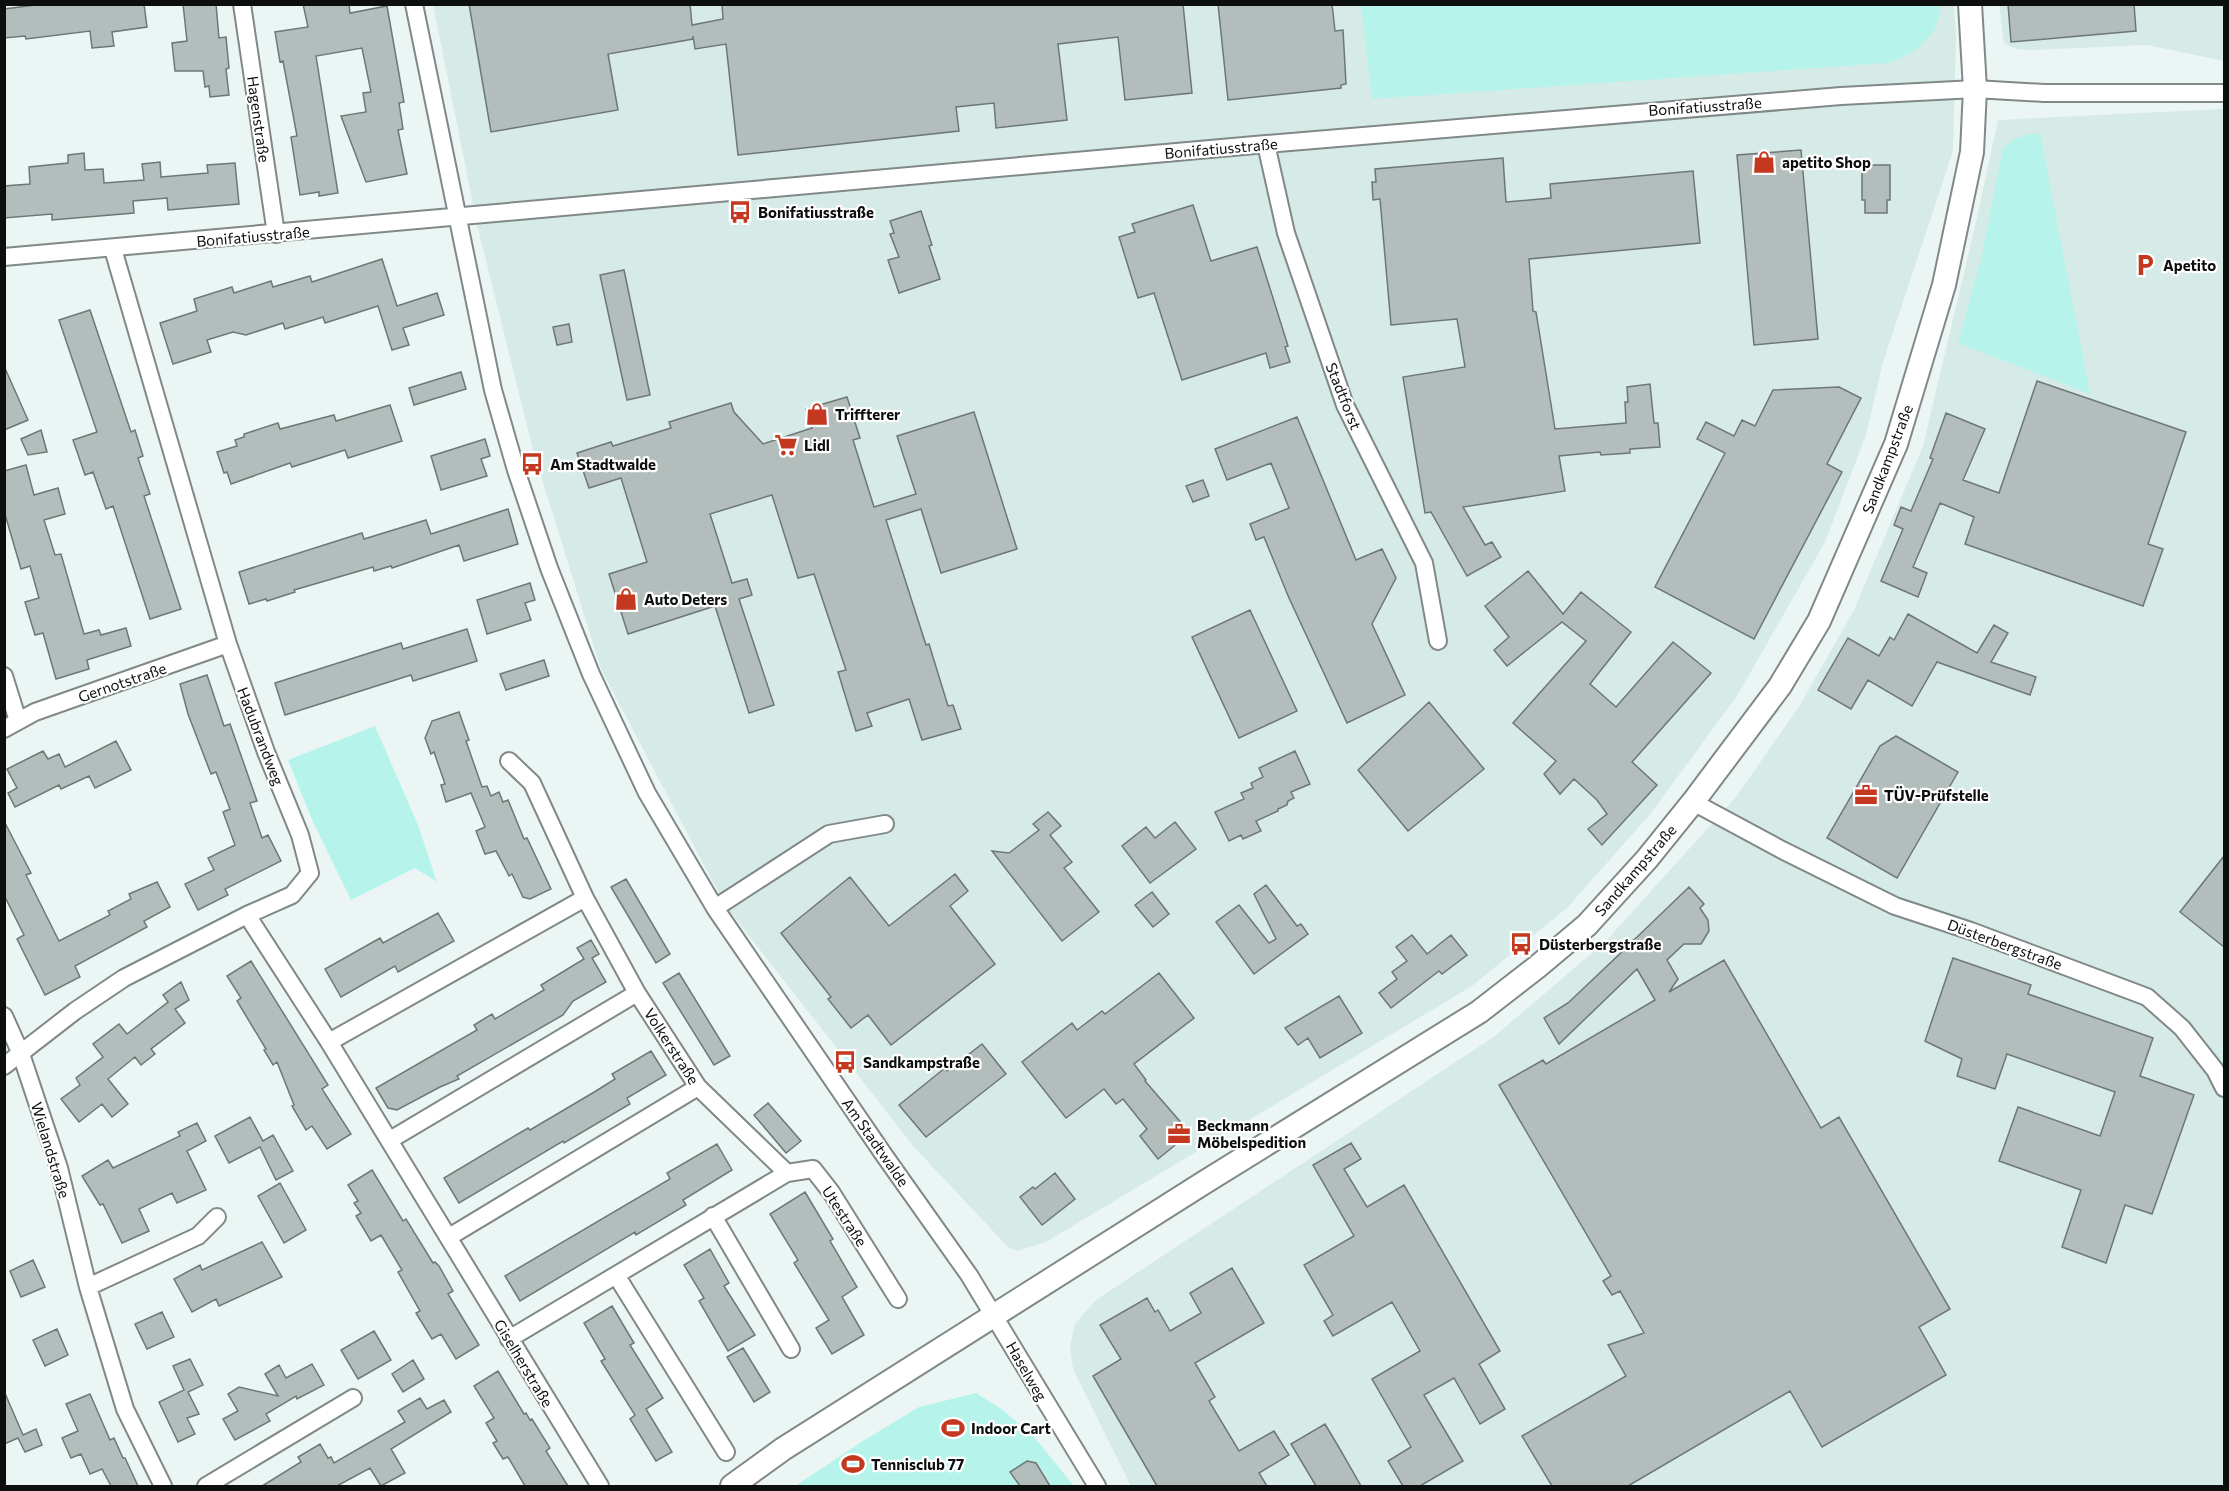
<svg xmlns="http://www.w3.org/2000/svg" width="2229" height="1491" viewBox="0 0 2229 1491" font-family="Commissioner,sans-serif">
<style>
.built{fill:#d6eae7}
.green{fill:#b6f4eb}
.building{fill:#b3bdbb;stroke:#6e7775;stroke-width:1.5}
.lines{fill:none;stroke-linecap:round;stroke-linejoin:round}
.street-casing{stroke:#808987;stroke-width:20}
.secondary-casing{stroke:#808987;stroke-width:26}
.street{stroke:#fff;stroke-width:16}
.secondary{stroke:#fff;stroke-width:22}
.labels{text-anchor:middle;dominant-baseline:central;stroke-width:4.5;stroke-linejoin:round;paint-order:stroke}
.street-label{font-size:15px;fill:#0c0f0e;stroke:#fff}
.poi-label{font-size:15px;font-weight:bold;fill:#0c0f0e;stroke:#fff;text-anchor:start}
</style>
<rect width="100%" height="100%" fill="#ebf6f4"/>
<path class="built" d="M433,5H1954L1956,36L1953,151L1883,362L1866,435L1825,542L1737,696L1651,813L1568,907L1472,986L1046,1242L1018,1251L1008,1247L914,1147L725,905L601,669L533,450L477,224Z
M1999,5H2224V61L2147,45L2030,50L2016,49L2004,43Z
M2224,109V1486H1131L1073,1369L1070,1347L1075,1324L1096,1300L1495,1036L1606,941L1736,797L1800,705L1854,610L1923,446L1976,222L1998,120Z"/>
<path class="green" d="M1940,5C1942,35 1914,55 1887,63L1372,99L1361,5Z
M2040,133L2090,394L1958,343L1981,259L2003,148C2015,138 2025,134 2040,133Z
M375,726L418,825L437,882L415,868L351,900L313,822L288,760Z
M976,1393L1003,1410L1035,1438L1074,1486H795L863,1441L919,1407Z"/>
<path class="building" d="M44,4H144L147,27L112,32L114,46L92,48L90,31L26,39L25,36L4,38V9Z
M183,4H216L219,38L226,37L229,68L226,69L229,95L210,97L209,86L205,87L203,71H175L172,43L187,41Z
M303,4H349L350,13L387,6L404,102L399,103L403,129L398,130L407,174L366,182L341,116L366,112L363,93L371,92L362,48L316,56L338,193L319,196V192L300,195L291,137L297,136L283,61L280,62L275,32L308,27Z
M469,4H690L692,25L723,19L722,4H1183L1192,93L1125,100L1118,37L1058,44L1067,120L996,128L994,103L956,107L959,131L738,155L726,44L695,49L693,36V39L608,54L618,110L491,132Z
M1218,4H1332L1335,31L1343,30L1346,84L1341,85V88L1228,100Z
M2008,4H2134L2136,31L2011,42Z
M1801,150L1818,339L1754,345L1737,155Z
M84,153L85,170L103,169L104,183L144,180L142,164L160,162L161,177L208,173L207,165L235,163L239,204L168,210L167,198L133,201L134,213L52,220V214L4,218V186L30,184L29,167L68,163V155Z
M1503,158L1506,202L1551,198L1550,184L1693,171L1700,243L1529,259L1533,311L1536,312L1555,429L1626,423L1625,402H1628L1627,387L1650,384L1654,423H1658L1660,447L1630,449V453L1601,455L1600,452L1559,456L1565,491L1463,507L1485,545L1492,542L1501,557L1467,576L1431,512L1425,513L1403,377L1465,367L1457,319L1391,325L1380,199L1373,200L1372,182H1376L1375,169Z
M1862,165H1890V200H1887V213H1865V200H1862Z
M1193,205L1211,261L1257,247L1288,346L1285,347L1290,362L1270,368L1266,353L1182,380L1154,293L1138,298L1119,237L1135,232L1132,224Z
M921,211L932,245L929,246L940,279L899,293L888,260L899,257L890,234L894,233L890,221Z
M382,259L397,306L437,293L444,315L403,328L409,345L392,350L378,306L325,323L323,317L285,329L283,323L246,335L233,332L207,340L211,352L173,364L160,323L197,311L194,299L232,287L234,293L271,281L273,287L310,276L312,282Z
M624,270L650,395L627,400L600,275Z
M90,310L131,432L135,430L143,456L138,458L150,494L144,496L181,609L150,619L113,506L106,509L93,472L85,475L73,440L97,432L59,320Z
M569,324L572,342L557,345L553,327Z
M4,366L28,420L4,430Z
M461,372L466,389L414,405L409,388Z
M2037,381L2186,432L2148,544L2163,549L2143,606L1965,544L1974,517L1940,503L1913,567L1927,573L1918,597L1881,581L1903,529L1894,525L1901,507L1911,511L1933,459L1930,458L1946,413L1985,429L1963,480L1999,493Z
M1839,387L1861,398L1827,464L1842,472L1754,639L1655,587L1725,453L1697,439L1706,422L1734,436L1742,420L1755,426L1773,390Z
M847,397L860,438L853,440L874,507L916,494L897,436L974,412L1017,549L941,573L921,509L886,520L926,645L929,644L948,706L953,705L961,729L922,740L909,699L867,713L872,726L856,731L838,672L846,670L814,574L798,578L772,495L710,514L732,583L747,579L752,595L739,599L774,705L749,713L715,606L628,634L609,574L647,562L621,478L589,488L577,453L611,442L613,446L671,428L669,422L731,403L734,412L763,444L812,428L806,409Z
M390,405L402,441L348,458L345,450L292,467L290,463L231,484L227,472L224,473L217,452L237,446L235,440L244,437V434L278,423L280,429L334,415L336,421Z
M1297,417L1356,560L1382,549L1396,578L1372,624L1405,695L1347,723L1289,598L1264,537L1256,540L1250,524L1289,508L1271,463L1227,480L1215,449Z
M41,430L47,452L28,455L21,439Z
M485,439L490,456L481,459L487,476L441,490L431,456Z
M26,465L34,495L58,488L65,514L44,520L55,555L61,554L84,634L99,630L101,635L126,628L131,646L87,660L89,669L56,679L43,633L35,635L25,602L39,598L30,566L21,569L4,511V471Z
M1203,480L1209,496L1193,502L1186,486Z
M508,509L518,544L464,561L459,545L392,568L391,566L374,571L373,567L294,590L295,592L267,601L266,599L249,604L239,572L362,533L364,539L426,520L431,534Z
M1528,571L1563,614L1581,592L1631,632L1590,684L1616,707L1673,642L1711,673L1632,762L1657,785L1602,845L1588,829L1607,814L1597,800L1574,779L1560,794L1544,774L1556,761L1513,723L1586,641L1562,622L1507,666L1494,650L1509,637L1485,606Z
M530,583L535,600L525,603L531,620L487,634L477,600Z
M1250,610L1297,711L1239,738L1192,637Z
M1908,614L1977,653L1994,625L2008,633L1991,662L2036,677L2030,695L1937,662L1912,706L1868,680L1851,709L1818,690L1848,638L1879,656L1890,637L1894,640Z
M467,629L477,661L413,681L411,675L285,715L275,683L401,643L403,649Z
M544,660L549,676L506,690L500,674Z
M207,675L224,726L230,724L257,801L250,803L262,838L268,835L281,861L225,889L228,895L198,910L185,884L214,870L208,858L235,845L223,812L230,809L216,772L211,774L188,714L180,684Z
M1429,702L1484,769L1408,831L1358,770Z
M459,712L469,740L466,741L482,787L487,786L491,796L499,792L503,802L508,800L524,839L527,838L551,889L530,899L523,897L512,874L509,876L496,851L485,854L476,831L485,827L471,793L446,802L441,785L445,784L434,752L431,754L425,738L432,721Z
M1896,736L1958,772L1897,878L1827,838L1880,746Z
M116,741L131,770L95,788L89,776L61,789L59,785L15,807L8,793L17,788L7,769L43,751L48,759L59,754L65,767Z
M1295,751L1310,784L1291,792L1294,798L1288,801L1287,805L1278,809V811L1256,821L1261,831L1243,839L1241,835L1229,841L1215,812L1244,799L1241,793L1253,788L1251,783L1263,777L1259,768Z
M1048,812L1061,826L1050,835L1072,862L1064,868L1099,912L1062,941L992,851L1009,853L1039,830L1033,824Z
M4,821L31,873L26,875L59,941L110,915L108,911L131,899L129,894L157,882L170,907L144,921L147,927L75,966L80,977L45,995L17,939L24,935L4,895Z
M1175,822L1196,849L1150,883L1122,846L1146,827L1155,838Z
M2224,856V947L2180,912Z
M955,874L968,891L950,906L995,964L891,1045L868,1015L851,1028L828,999L831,997L781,933L850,877L889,926Z
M626,879L670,954L656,963L611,887Z
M1266,885L1297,926L1301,924L1308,934L1254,974L1216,922L1239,905L1269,943L1276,939L1254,894Z
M1689,887L1704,904L1700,908L1708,920L1709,931L1701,944H1684L1667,960L1678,979L1669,992L1724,960L1821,1128L1839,1117L1950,1309L1919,1327L1946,1375L1822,1447L1790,1391L1628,1486H1552L1522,1436L1626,1376L1608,1345L1644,1333L1620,1291L1612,1295L1603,1281L1611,1276L1499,1085L1543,1060L1546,1064L1655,1000L1637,969L1559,1044L1544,1018L1568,1003L1627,947L1626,944L1635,939Z
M1152,892L1169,914L1153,927L1135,905Z
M438,913L454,941L398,972L395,966L341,997L325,969L380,938L383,943Z
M1412,935L1427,954L1451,935L1467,955L1442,974L1439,971L1391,1008L1379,993L1397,979L1392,972L1407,961L1396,947Z
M591,940L599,954L592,958L606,982L573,1001L563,1015L457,1076L459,1079L440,1087L397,1110L388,1108L376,1088L477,1030L474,1025L492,1014L495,1019L544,990L541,985L584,959L577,948Z
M1953,958L2031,985L2028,994L2153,1038L2140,1076L2194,1095L2152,1214L2125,1205L2106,1263L2062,1247L2081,1190L1999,1161L2018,1107L2100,1136L2115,1092L2007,1054L1995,1089L1957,1076L1962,1059L1925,1041Z
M251,961L328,1085L322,1089L351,1134L327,1149L312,1126L306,1130L292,1106L294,1105L277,1062L273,1065L264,1050L266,1049L237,1001L241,998L227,976Z
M679,973L730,1056L714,1065L663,983Z
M1159,973L1194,1018L1134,1064L1146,1080L1145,1081L1190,1133L1158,1159L1140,1136L1147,1129L1123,1099L1116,1104L1104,1089L1066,1118L1022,1062L1072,1023L1077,1030L1102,1011L1105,1014Z
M181,982L189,1000L175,1009L185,1023L151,1049L155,1054L141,1065L135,1057L108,1079L128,1104L112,1117L102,1104L79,1122L61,1099L80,1085L76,1078L103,1057L93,1044L119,1024L127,1034L168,1002L163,995Z
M1339,996L1362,1033L1320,1058L1308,1038L1298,1045L1285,1028Z
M982,1044L1006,1074L926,1137L899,1105L945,1068L947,1071Z
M651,1051L666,1075L627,1098L630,1104L564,1143L563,1141L459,1203L444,1178L528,1128L530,1130L596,1091L615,1079L612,1074Z
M768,1103L801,1141L786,1153L754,1115Z
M250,1117L263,1141L273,1135L293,1171L276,1180L260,1147L229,1163L215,1136Z
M197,1123L206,1141L187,1151L206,1190L177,1203L172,1193L139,1209L149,1231L122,1243L103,1204L100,1205L82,1176L108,1160L113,1168L180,1136L178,1132Z
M1351,1143L1361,1159L1344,1169L1367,1207L1404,1185L1500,1351L1479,1364L1505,1409L1480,1424L1454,1378L1424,1395L1463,1461L1420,1486H1403L1388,1461L1411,1447L1372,1379L1420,1351L1392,1302L1333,1336L1324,1321L1333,1315L1304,1265L1354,1236L1313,1165Z
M717,1144L732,1170L683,1200L686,1205L636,1235L635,1232L520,1301L505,1276L670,1179L667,1173Z
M372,1170L403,1221L406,1219L433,1263L435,1262L439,1266L453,1291L448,1294L479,1345L456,1359L441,1334L432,1339L416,1313L420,1311L398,1272L402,1270L381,1235L371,1241L356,1216L361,1213L354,1203L358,1201L348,1185Z
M1055,1173L1075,1199L1042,1225L1020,1197L1033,1187L1035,1189Z
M280,1183L306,1230L284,1243L258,1196Z
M805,1192L833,1239L830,1241L857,1287L842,1297L864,1335L832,1354L816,1328L829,1320L794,1263L798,1260L770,1214Z
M262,1242L282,1277L219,1306L216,1299L192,1312L174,1279L200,1265L202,1270Z
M710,1249L729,1283L724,1286L755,1335L728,1351L699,1301L704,1298L684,1265Z
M33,1260L45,1287L21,1297L10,1271Z
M1232,1268L1264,1323L1195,1363L1215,1397L1209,1401L1239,1451L1274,1431L1289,1455L1259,1473L1267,1486H1157L1093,1376L1121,1359L1100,1325L1147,1298L1155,1312L1158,1310L1170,1331L1201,1313L1190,1293Z
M612,1306L634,1343L630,1345L663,1398L646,1409L672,1452L656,1461L630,1419L635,1415L601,1361L605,1359L584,1323Z
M162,1312L174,1337L147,1349L135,1324Z
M57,1329L68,1355L45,1366L33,1340Z
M374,1331L391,1360L358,1379L341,1350Z
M743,1348L770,1392L754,1402L727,1357Z
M190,1359L203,1385L188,1392L199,1414L187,1418L195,1434L178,1442L159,1402L184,1390L173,1366Z
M413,1360L424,1379L403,1392L392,1374Z
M312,1364L324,1385L297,1399L296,1396L266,1414L270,1421L235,1440L223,1419L238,1411L228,1394L239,1387L278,1396L265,1374L279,1365L286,1378Z
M498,1371L524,1414L526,1413L530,1420L532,1419L550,1448L546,1451L568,1486H525L508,1457L503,1459L493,1443L497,1441L486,1423L494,1418L474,1386Z
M4,1391L23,1435L36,1429L42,1445L25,1452L18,1438L4,1444Z
M90,1394L110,1440L114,1438L123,1458H125L138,1486H111L102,1469L90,1474L81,1454L71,1458L62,1438L78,1431L66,1404Z
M420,1398L427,1409L444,1400L451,1412L391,1449L405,1473L381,1486L370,1468L337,1486H262L301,1462L298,1457L320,1444L328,1458L331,1457L334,1463L405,1422L398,1411Z
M1325,1424L1341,1451L1361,1486H1316L1291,1444Z
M1027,1461L1036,1463L1050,1486H1020L1010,1472Z"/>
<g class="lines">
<g class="street-casing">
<path id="street" d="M242,4L276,234
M414,4L493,390L516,470L549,568L591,674L647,793L715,908L884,1155L969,1275L1097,1486
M1266,144L1286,233L1345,405L1424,563L1438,641
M4,257L1266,144L1841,96L1975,89L2044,93H2224
M4,676L18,721
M4,729L35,712L228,644
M509,761L532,783L585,898
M1693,802L1782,850L1895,906L1971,931L2147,997L2182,1028L2215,1070L2224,1088
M715,908L829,834L885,824
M247,915L329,1042L600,1486
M4,1016L21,1054L59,1168L88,1287L125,1409L163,1486
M329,1042L585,898L637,993L698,1087L787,1173
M4,1066L75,1011L124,978L247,915L292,895L310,873L300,835L266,752L228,644L113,249
M390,1140L637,993
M713,1216L791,1349
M449,1237L698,1087
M616,1275L726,1452
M88,1287L198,1236L217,1217
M509,1339L787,1173L813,1169L831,1192L898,1299
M206,1486L353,1398"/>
</g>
<g class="secondary-casing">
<path id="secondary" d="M732,1486L783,1449L1205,1182L1479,1012L1537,967L1587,925L1647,859L1693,802L1780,686L1819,621L1896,444L1944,285L1972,152L1975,89L1970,4"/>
</g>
<use href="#street" class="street"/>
<use href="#secondary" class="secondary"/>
</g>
<defs>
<g id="shop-bare" transform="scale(1.8)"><path d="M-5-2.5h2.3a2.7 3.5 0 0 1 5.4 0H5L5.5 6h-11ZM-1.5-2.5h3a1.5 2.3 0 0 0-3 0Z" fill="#c43820" stroke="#fff" stroke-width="2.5" paint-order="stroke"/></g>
<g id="bus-bare" transform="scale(1.8)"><path d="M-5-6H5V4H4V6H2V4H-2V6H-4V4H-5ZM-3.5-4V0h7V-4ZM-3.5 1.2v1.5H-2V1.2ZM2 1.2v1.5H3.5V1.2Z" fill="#c43820" stroke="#fff" stroke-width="2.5" paint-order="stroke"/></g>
<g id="parking-bare" transform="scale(1.8)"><path d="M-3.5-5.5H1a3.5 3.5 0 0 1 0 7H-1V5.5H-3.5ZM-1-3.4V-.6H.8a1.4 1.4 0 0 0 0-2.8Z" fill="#c43820" stroke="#fff" stroke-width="2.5" paint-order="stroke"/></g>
<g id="supermarket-bare" transform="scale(1.8)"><path d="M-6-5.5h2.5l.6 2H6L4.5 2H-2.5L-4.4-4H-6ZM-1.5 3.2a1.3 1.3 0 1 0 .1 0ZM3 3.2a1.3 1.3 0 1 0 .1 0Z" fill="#c43820" stroke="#fff" stroke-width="2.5" paint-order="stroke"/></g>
<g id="office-bare" transform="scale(1.8)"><path d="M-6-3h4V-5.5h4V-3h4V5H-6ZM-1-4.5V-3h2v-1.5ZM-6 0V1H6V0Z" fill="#c43820" stroke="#fff" stroke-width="2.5" paint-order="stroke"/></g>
<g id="stadium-bare" transform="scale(1.8)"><path d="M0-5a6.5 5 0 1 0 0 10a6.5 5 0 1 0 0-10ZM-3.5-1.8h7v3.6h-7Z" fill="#c43820" stroke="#fff" stroke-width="2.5" paint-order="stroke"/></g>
</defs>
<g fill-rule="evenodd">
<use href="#shop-bare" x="1764" y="162"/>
<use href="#bus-bare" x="740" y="212"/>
<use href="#parking-bare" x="2145" y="265"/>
<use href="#shop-bare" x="817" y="414"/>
<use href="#supermarket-bare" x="786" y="445"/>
<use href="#bus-bare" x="532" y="464"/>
<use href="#shop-bare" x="626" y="599"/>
<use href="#office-bare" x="1866" y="795"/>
<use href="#bus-bare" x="1521" y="944"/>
<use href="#bus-bare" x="845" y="1062"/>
<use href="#office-bare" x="1179" y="1134"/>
<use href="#stadium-bare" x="953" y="1428"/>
<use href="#stadium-bare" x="853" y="1464"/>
</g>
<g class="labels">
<g class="street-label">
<text transform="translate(1705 106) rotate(-4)">Bonifatiusstraße</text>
<text transform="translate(259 119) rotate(82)">Hagenstraße</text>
<text transform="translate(1221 148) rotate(-5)">Bonifatiusstraße</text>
<text transform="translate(253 236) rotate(-5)">Bonifatiusstraße</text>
<text transform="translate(1344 396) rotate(68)">Stadtforst</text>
<text transform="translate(1887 459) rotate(-69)">Sandkampstraße</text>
<text transform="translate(122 682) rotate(-19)">Gernotstraße</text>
<text transform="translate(261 736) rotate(69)">Hadubrandweg</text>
<text transform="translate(1635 870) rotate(-49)">Sandkampstraße</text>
<text transform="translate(2005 944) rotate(20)">Düsterbergstraße</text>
<text transform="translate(672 1046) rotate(57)">Volkerstraße</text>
<text transform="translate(876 1142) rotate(55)">Am Stadtwalde</text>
<text transform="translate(51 1150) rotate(73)">Wielandstraße</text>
<text transform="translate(845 1216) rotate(57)">Utestraße</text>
<text transform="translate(524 1363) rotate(59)">Giselherstraße</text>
<text transform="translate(1027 1371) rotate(60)">Haselweg</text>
</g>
<g class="poi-label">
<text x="1782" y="162">apetito Shop</text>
<text x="758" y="212">Bonifatiusstraße</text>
<text x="2163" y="265">Apetito</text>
<text x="835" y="414">Triffterer</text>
<text x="804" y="445">Lidl</text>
<text x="550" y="464">Am Stadtwalde</text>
<text x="644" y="599">Auto Deters</text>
<text x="1884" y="795">TÜV-Prüfstelle</text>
<text x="1539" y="944">Düsterbergstraße</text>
<text x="863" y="1062">Sandkampstraße</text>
<text x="1197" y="1125">Beckmann<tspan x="1197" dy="17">Möbelspedition</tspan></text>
<text x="971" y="1428">Indoor Cart</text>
<text x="871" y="1464">Tennisclub 77</text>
</g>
</g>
<rect width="2229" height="1491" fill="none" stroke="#0c0f0e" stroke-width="12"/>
</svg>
